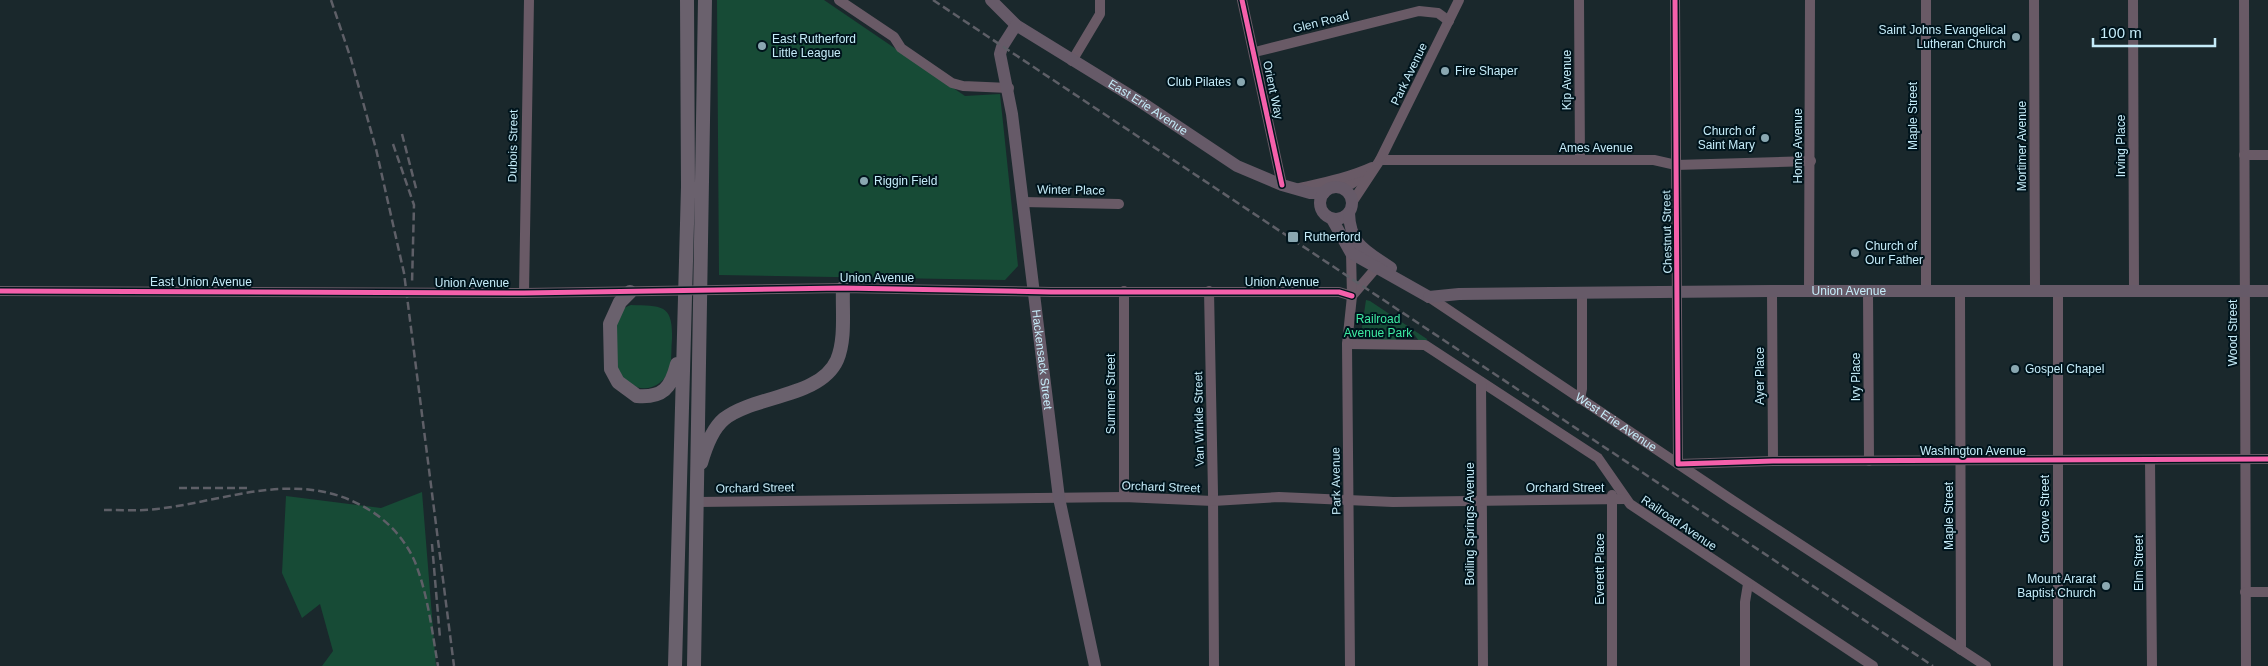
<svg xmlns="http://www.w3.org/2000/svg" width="2268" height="666" viewBox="0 0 2268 666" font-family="Helvetica,sans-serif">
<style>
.green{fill:#174b36}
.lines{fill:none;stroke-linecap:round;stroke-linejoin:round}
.minor{stroke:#695a66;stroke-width:10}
.major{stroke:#665a68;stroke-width:12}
.highway{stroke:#6a616d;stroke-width:14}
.rail{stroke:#5e5f67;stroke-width:2.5;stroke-dasharray:8 4;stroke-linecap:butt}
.cycleway-casing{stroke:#00141c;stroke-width:8}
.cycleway{stroke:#f560ab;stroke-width:5}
.poi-dot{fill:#89a7b1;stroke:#00141c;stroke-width:2}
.labels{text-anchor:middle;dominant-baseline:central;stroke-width:4;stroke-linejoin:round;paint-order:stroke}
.street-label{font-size:12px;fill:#c5ecf9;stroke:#00141c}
.poi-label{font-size:12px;fill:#c5ecf9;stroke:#00141c;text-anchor:start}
.park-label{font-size:12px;fill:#3eeca3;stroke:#00141c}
</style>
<rect width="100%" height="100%" fill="#1a282c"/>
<path class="green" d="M717,0H824L965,96L1000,94L1018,266L1005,280L719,275Z
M1366,300L1370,301L1427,339L1426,342L1419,341L1413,333H1397L1396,340H1360Z
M631,305C662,306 673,304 672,339C671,348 672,357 670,366C664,392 634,396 619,374C616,369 614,327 617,321C620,313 623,307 631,305Z
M422,492L436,666H322L333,651L320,604L302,618L282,573L286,496L381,508Z"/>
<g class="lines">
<g class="minor">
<path d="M839,0L894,37L901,48L952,83L963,86L1009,88"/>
<path d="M1242,0L1282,185"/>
<path d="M1579,0L1580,160"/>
<path d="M1675,0L1678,464L1773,461L2268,459"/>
<path d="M2034,0L2035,291"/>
<path d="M2133,0L2134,291"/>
<path d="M2244,0L2246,666"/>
<path d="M1255,52L1419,11L1438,13L1449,21"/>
<path d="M1072,61L1100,14V0"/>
<path d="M2244,155H2268"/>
<path d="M1380,160H1654L1676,165L1811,161"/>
<path d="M1340,187L1351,184L1363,176"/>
<path d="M1295,189C1321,183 1348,178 1372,167"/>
<path d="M1353,201L1380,160L1459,0"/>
<path d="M1023,202L1119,204"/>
<path d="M0,291L524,293L843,288L1051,292H1339L1352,296"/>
<path d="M1124,291V497"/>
<path d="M1209,291L1213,493L1214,666"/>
<path d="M1772,291L1773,461"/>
<path d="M1809,291L1810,0"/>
<path d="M1868,292L1869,461"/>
<path d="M1926,292V0"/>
<path d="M1960,292L1961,650"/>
<path d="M524,293L529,0"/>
<path d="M1352,296L1376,268"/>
<path id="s1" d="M1429,297L1732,500L1986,666"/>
<path d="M1347,344L1425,345L1598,458L1630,504L1873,666"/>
<path d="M1481,382L1483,666"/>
<path d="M1580,399L1582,389V294"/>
<path d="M2150,460L2152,666"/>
<path d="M696,502L1124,497L1213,501L1279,497L1393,502L1625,499"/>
<path d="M2245,592H2268"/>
<path d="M1350,666L1347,344L1352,296L1351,253"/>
<path d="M1612,666V495"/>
<path d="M1745,666V602L1748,584"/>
<path d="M2058,666V292"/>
</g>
<g class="major">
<path id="s2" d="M991,0L1016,25L1141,102L1237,166L1282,185L1310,193H1324"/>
<path id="s3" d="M1016,25L1002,47L1000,54L1012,114L1059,498L1095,666"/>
<circle cx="1336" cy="203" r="16"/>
<path d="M1349,213C1350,246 1367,251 1391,268"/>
<path d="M1332,219L1351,253L1429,297"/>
<path id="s4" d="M1429,297L1459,294L1770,291H2268"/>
</g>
<path class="highway" d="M630,292L620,302L610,324L611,369L618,382L637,396C663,398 671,388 677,364
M701,463C705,449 712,429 724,419C754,395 820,398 837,360C846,339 842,310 843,288
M675,666L688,187L687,0
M694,666L705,0"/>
<path class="rail" d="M331,0L351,59L376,149L404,273L454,666
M933,0L1933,666
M402,134L417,192
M393,144L414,205L412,284
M179,488H250
M104,510C121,510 140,511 157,509C232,500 301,467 371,511C390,523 406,541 415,562C428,595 432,631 438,666
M432,544L440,638"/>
<g class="cycleway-casing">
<path id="cycleway" d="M1242,0L1282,185
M1675,0L1678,464L1773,461L2268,459
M0,291L524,293L843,288L1051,292H1339L1352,296"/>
</g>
<use href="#cycleway" class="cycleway"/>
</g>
<g class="poi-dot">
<circle cx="2016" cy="37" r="5"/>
<circle cx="762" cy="46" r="5"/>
<circle cx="1445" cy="71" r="5"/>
<circle cx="1241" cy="82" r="5"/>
<circle cx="1765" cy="138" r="5"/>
<circle cx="864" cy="181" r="5"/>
<rect x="1287" y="231" width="12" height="12" rx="2.5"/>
<circle cx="1855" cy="253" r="5"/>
<circle cx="2015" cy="369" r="5"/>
<circle cx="2106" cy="586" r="5"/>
</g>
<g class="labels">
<g class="street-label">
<text transform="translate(1321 22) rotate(-14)">Glen Road</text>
<text transform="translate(1409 74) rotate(-64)">Park Avenue</text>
<text transform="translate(1567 80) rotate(-90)">Kip Avenue</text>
<text transform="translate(1273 90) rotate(78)">Orient Way</text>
<text stroke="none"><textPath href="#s2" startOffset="191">East Erie Avenue</textPath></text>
<text transform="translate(1913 116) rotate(-90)">Maple Street</text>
<text transform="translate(513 146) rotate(-89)">Dubois Street</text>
<text transform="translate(1798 146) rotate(-90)">Home Avenue</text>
<text transform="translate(2022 146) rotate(-90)">Mortimer Avenue</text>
<text transform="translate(2121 146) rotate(-90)">Irving Place</text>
<text x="1596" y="148">Ames Avenue</text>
<text transform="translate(1071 190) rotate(1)">Winter Place</text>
<text transform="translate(1667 232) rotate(-91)">Chestnut Street</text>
<text x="877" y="278">Union Avenue</text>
<text x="201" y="282">East Union Avenue</text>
<text x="1282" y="282">Union Avenue</text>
<text x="472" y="283">Union Avenue</text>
<text stroke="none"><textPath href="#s4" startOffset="420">Union Avenue</textPath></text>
<text transform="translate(2233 333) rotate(-90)">Wood Street</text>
<text stroke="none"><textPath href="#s3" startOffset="342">Hackensack Street</textPath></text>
<text transform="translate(1760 376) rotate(-90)">Ayer Place</text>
<text transform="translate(1856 377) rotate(-90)">Ivy Place</text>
<text transform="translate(1111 394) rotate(-90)">Summer Street</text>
<text transform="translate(1199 419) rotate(-91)">Van Winkle Street</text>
<text stroke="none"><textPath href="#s1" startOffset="225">West Erie Avenue</textPath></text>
<text x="1973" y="451">Washington Avenue</text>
<text transform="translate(1336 481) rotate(-91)">Park Avenue</text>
<text transform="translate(1161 487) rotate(2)">Orchard Street</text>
<text transform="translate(755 488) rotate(-1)">Orchard Street</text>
<text x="1565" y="488">Orchard Street</text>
<text transform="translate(2045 509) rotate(-90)">Grove Street</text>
<text transform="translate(1949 516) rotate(-90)">Maple Street</text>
<text transform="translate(1679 523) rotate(34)">Railroad Avenue</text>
<text transform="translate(1470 524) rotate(-90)">Boiling Springs Avenue</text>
<text transform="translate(2139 563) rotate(-90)">Elm Street</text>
<text transform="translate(1600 569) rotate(-90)">Everett Place</text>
</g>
<g class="poi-label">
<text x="2006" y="30" text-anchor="end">Saint Johns Evangelical<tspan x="2006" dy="14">Lutheran Church</tspan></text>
<text x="772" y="39">East Rutherford<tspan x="772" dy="14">Little League</tspan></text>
<text x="1455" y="71">Fire Shaper</text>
<text x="1231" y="82" text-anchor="end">Club Pilates</text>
<text x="1755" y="131" text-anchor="end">Church of<tspan x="1755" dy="14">Saint Mary</tspan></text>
<text x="874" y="181">Riggin Field</text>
<text x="1304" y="237">Rutherford</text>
<text x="1865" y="246">Church of<tspan x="1865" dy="14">Our Father</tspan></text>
<text x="2025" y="369">Gospel Chapel</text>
<text x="2096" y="579" text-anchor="end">Mount Ararat<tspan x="2096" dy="14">Baptist Church</tspan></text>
</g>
<g class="park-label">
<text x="1378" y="319">Railroad<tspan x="1378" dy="14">Avenue Park</tspan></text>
</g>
</g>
<path d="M2093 38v8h122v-8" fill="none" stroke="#c5ecf9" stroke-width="2.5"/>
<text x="2100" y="38" font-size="15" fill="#c5ecf9" stroke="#00141c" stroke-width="4" paint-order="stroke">100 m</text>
</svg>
